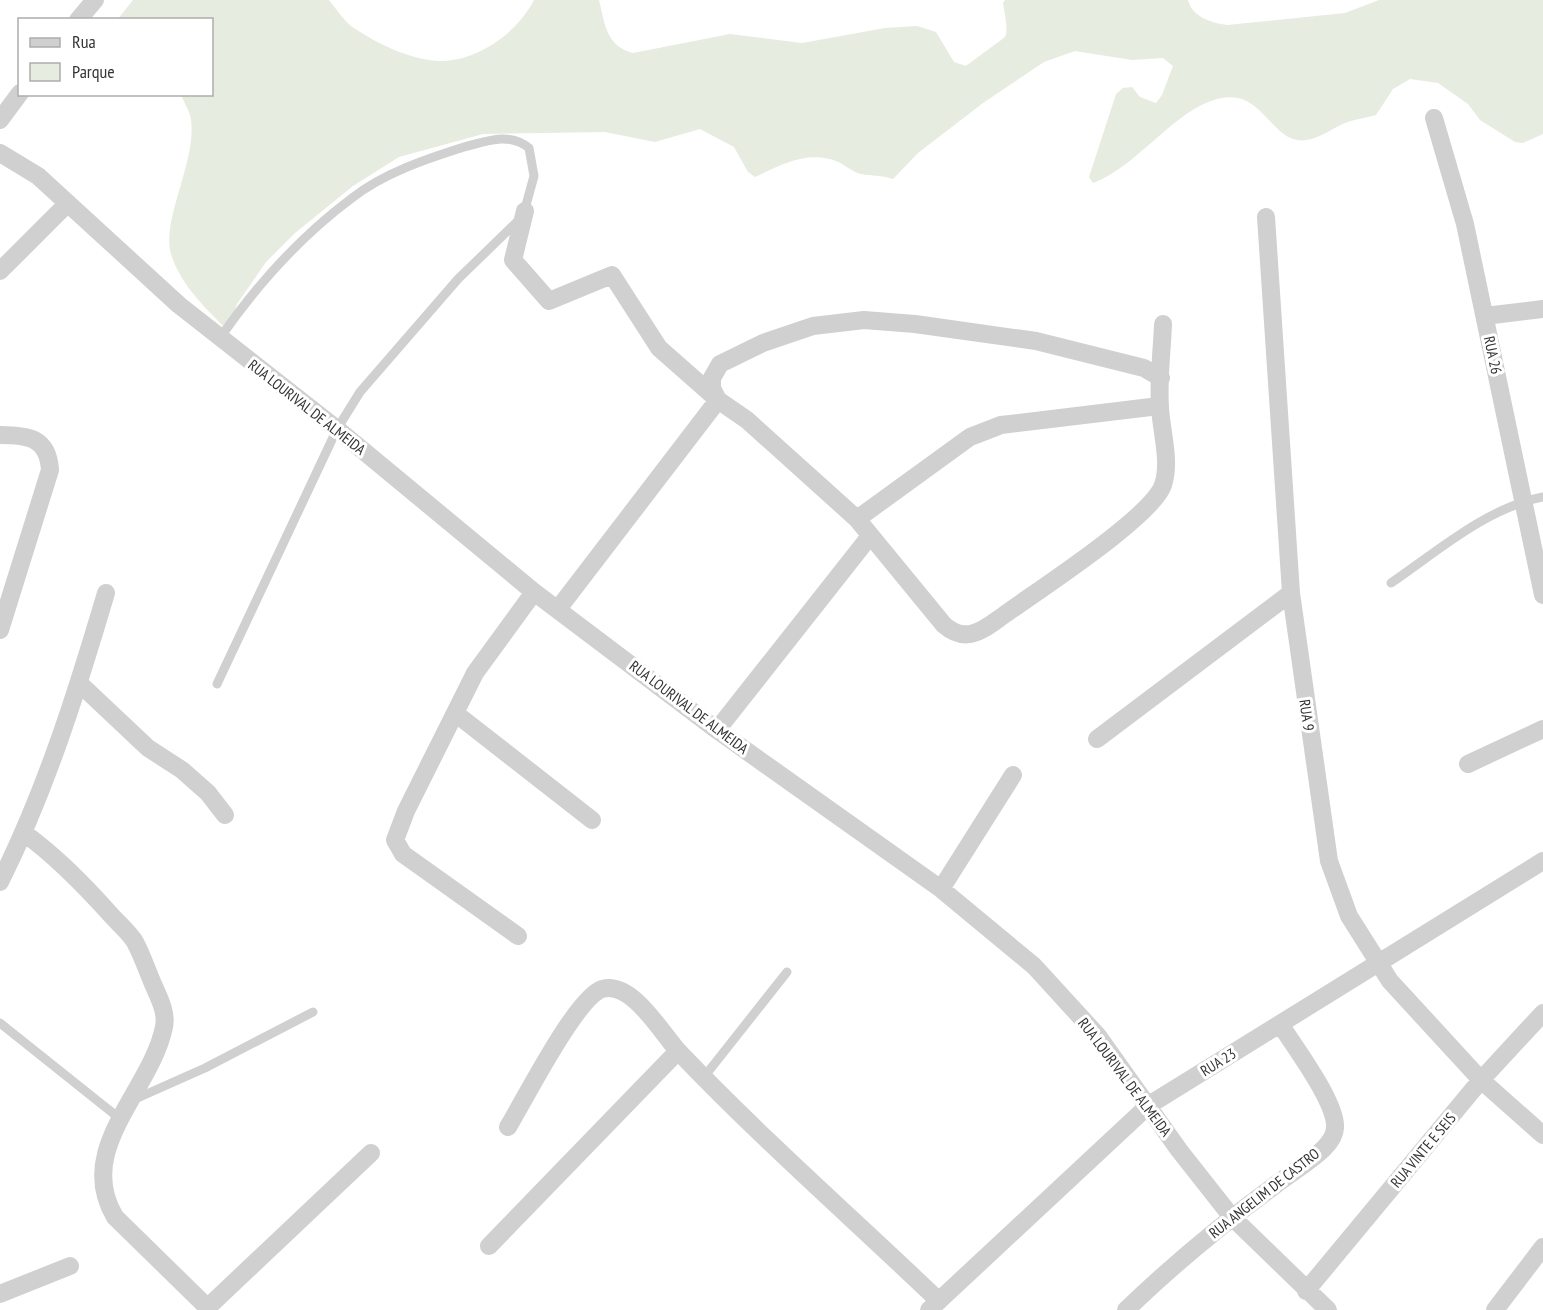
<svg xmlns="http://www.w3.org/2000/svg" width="1543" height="1310" viewBox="0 0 1543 1310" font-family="'PT Sans Narrow',sans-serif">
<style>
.green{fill:#e6ecdf}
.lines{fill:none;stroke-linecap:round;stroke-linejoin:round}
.service{stroke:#d0d0d0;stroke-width:9}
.minor{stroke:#d0d0d0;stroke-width:18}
.labels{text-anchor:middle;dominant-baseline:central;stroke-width:6;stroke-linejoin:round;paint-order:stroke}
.street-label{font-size:15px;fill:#333;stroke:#fff}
</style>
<rect width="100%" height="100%" fill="#fff"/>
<path class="green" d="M133,0H329C337,10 346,24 357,30C380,45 410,59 438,61C477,62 517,33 534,0H599C605,24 606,46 633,53L730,34L802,43L885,28L917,26L936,32L954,62L966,66C972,61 1003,39 1005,37C1009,28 1004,12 1003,3L1005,0H1188C1192,17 1212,23 1227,25L1345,13L1379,0H1543V134L1523,143L1515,142L1480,120L1468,104L1438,83L1410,79L1393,89L1376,115C1366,118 1355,119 1345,123C1333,128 1320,138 1307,140C1270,146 1265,86 1217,99C1173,111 1138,166 1093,183L1089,177L1116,94L1123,88L1132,87L1140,97L1156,103L1162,95L1173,66L1163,58L1132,60L1075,51L1044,62L983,103L918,153L893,179C881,175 872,176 861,174C852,172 844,164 836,161C807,150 780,165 755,177L748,172L734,147L700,129L655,142L605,132L483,134L399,157L353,186L295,233L266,262L237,304L228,331C206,308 183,288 172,257C159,223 197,162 191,120C190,112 184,102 181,95L212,94V20H117Z"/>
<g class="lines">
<path class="service" d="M1391,583C1438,551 1486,508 1543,497
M217,684L337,429L360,392L458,279L523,216L534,176L529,148C509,132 487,141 464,147C426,159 384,173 352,198C301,236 256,286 220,338
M0,1023L119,1118
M704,1077L787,972
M133,1100L205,1068L313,1012"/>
<path class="minor" d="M78,20L95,0
M1434,118L1465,224L1543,595
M0,120L20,93
M0,153L38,176L179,305L337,429L534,592L717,730L941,889L1034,966L1098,1036L1179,1150L1231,1216L1328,1310
M525,211L513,260L549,301L612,275L659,348L718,400L558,609
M1266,217L1291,593L1329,861L1349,916L1390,981L1481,1080L1543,1135
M0,271L68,203
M1485,316L1543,309
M1161,378L1144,368L1036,341L915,324L864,320L813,326L763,343L720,364L712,378V388L718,400L747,420L857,519L944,625C967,645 984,629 1004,615C1037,591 1152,517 1163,485C1171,461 1161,431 1160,407C1158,380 1162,352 1163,324
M0,435C29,435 48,438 50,470L0,630
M857,519L970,437L1001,425L1159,406
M79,683L148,748L182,770L208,793L225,815
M455,713L592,820
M717,730L870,536
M1097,739L1291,593
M1468,764L1543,729
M24,833C57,857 84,885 111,915C118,923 129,932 135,942C142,955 147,970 153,984C159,998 167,1012 164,1027C151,1091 74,1149 115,1217L210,1310
M0,882C46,790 77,691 106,593
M941,889L1013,775
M518,936L403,854L395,840L406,811L475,673L534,592
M508,1127C525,1099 576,998 602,989C632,980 662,1034 679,1052C762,1139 852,1218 939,1301
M489,1246L678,1051
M1306,1291L1481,1080L1543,1013
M0,1294L70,1266
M207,1308L371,1153
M929,1310L1149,1105L1543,861
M1126,1310C1180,1258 1238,1211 1299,1168C1311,1159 1334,1145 1335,1128C1337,1103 1294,1046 1280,1024
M1495,1310L1543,1247"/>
</g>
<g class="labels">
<g class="street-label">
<text transform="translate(1493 355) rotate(78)">RUA 26</text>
<text transform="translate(307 407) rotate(38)">RUA LOURIVAL DE ALMEIDA</text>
<text transform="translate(689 707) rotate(37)">RUA LOURIVAL DE ALMEIDA</text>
<text transform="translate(1307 715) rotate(82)">RUA 9</text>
<text transform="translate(1218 1062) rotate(-32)">RUA 23</text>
<text transform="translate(1125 1077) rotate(53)">RUA LOURIVAL DE ALMEIDA</text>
<text transform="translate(1423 1150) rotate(-50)">RUA VINTE E SEIS</text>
<text transform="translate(1264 1193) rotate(-38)">RUA ANGELIM DE CASTRO</text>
</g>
</g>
<rect x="18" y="18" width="195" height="78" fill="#ffffff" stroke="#adadad" stroke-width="1.5"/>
<rect x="30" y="38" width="30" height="9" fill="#d0d0d0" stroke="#adadad" stroke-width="1.5"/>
<text x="72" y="48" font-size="18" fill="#333333">Rua</text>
<rect x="30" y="63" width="30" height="18" fill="#e6ecdf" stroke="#adadad" stroke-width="1.5"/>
<text x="72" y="78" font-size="18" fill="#333333">Parque</text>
</svg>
